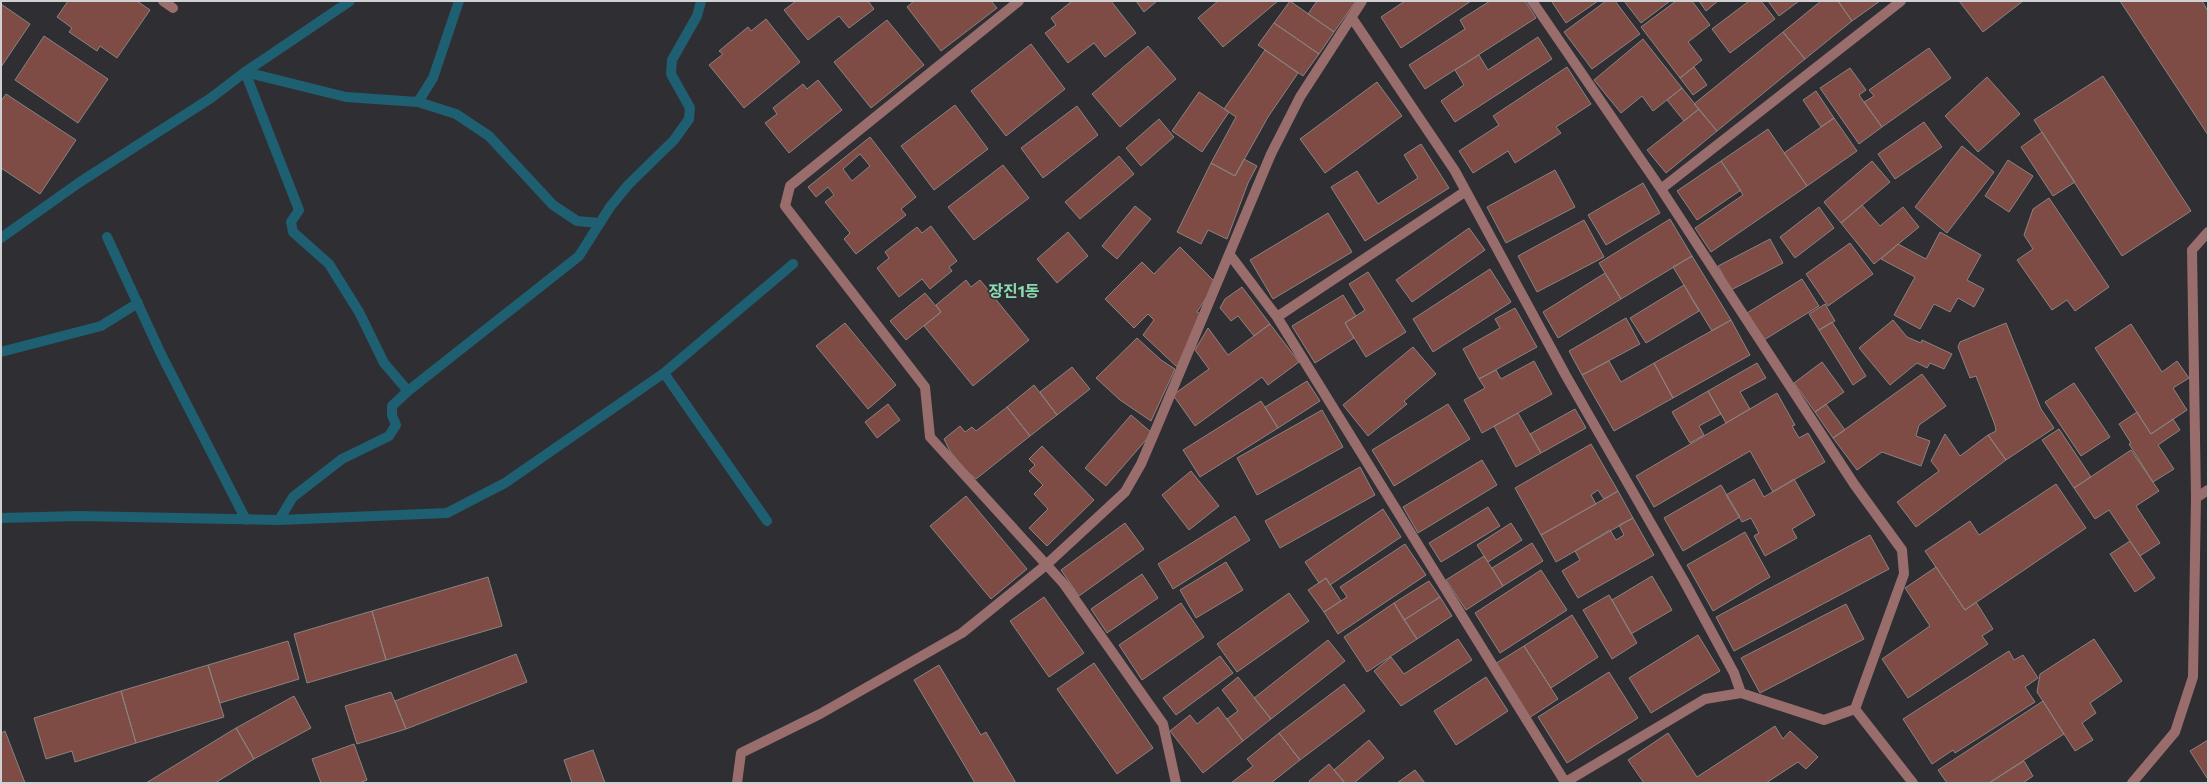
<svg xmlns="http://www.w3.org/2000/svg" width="2209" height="784" viewBox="0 0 2209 784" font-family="Commissioner,'Noto Sans KR',sans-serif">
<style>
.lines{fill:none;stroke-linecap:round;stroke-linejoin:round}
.stream{stroke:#1e5f71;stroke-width:10}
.building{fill:#7e4c44;stroke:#8a8382;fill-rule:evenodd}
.minor{stroke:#9a6d6d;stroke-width:10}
.labels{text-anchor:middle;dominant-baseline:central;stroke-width:3;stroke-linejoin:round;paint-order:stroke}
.quarter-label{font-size:16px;font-weight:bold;fill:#8adaaf;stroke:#2f2e33}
</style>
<rect width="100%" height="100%" fill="#2f2e33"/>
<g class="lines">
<path class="stream" d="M245,72L346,97L418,102L456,114L489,136L553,205L577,221L600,223
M245,72L299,210L291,222L293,232L329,264L359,312L384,363L408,391
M418,102L433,78L459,1
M107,237L161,354L246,520
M1,238L80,182L211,98L245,72L350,1
M1,352L101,326L138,303
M664,373L767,521
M1,518L79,516L279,520L447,513L505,483L664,373L793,264
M279,520L293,497L342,459L389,436L396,425L392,415V406L408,391L579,256L610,207L628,185L674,140L689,119L690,108L671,74L672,60L697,16L701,1"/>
</g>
<path class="building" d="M68,1H137L150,10L117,58L100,46L97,51L69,32L72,28L57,17Z
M796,1H868L874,9L849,28L839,16L808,40L784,10Z
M914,1H991L997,8L941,51L907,7Z
M1072,1H1111L1136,33L1105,57L1094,43L1068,63L1045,33L1056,25L1051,18Z
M1136,1H1157L1144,12Z
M1218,1H1278L1223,47L1198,18Z
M1290,1L1334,32L1319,54L1274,23Z
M1317,1H1356L1334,32L1308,14Z
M1405,1H1471L1401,48L1381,17Z
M1490,1H1525L1536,18L1425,89L1409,65L1465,29L1460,20Z
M1553,1H1598L1566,23L1552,2Z
M1606,1H1615L1640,34L1592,69L1564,32Z
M1624,1H1670L1641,23Z
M1676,1H1692L1710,25L1688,42L1702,60L1680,78L1641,27Z
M1699,1H1718L1706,11Z
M1749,1H1761L1775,19L1730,53L1712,29Z
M1768,1H1799L1779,16Z
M1821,1H1838L1852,21L1805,59L1783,32Z
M1838,1H1880L1852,21Z
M1959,1H2023L1983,32Z
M2120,1H2202L2208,11V135Z
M1,4L30,24L1,67Z
M766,19L800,62L744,108L709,65L723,54L719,51L748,27L751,31Z
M887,20L924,65L871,108L834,62Z
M1274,23L1319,54L1303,76L1258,45Z
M1783,32L1805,59L1717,131L1694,104Z
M44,36L108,79L78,123L15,80Z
M1538,37L1552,59L1455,122L1441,101L1464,85L1455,70L1479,55L1488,70Z
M1643,39L1682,88L1653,111L1642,96L1621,113L1594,80Z
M1031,44L1065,89L1006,136L971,91Z
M1148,46L1176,79L1120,127L1092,94Z
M1929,48L1951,78L1882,127L1864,102L1874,96L1869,90Z
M1265,50L1298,73L1268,117L1235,176L1211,163L1236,117L1224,109Z
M1567,67L1591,104L1556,127L1561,133L1515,163L1508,151L1473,173L1459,151L1499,125L1493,116Z
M1694,67L1707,85L1693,95L1680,78Z
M1850,68L1866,90L1859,95L1882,127L1859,144L1820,88Z
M2103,76L2191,211L2122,256L2034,120Z
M1987,77L2020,114L1978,152L1945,116Z
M818,80L842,110L789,153L765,123L777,114L773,108L803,84L807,89Z
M1377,82L1402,116L1325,173L1300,139Z
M1682,88L1699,109L1684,121L1667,100Z
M1816,91L1834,118L1821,127L1803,100Z
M1199,92L1229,112L1202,152L1172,131Z
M6,94L76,140L40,194L1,168V101Z
M955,105L988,149L934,190L901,146Z
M1077,106L1098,135L1043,178L1021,148Z
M1699,109L1717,131L1666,173L1647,150Z
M1834,118L1857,151L1807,186L1784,153Z
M1159,119L1174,137L1141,166L1126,148Z
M1924,122L1942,147L1895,179L1878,154Z
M1768,129L1807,186L1711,252L1695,228L1743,195L1721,161Z
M2042,132L2075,182L2053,196L2021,147Z
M870,137L916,197L901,209L906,215L856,254L844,239L850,233L825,202L834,195L828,187L816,197L808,187ZM860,154L870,166L852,181L843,169Z
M1421,144L1449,188L1365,241L1331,187L1357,171L1378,204L1418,178L1404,155Z
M1962,146L1994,172L1947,233L1915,207Z
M1119,156L1134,174L1080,219L1065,202Z
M1244,159L1257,166L1248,183L1227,239L1208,230L1201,244L1177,232L1211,163L1235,176Z
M2008,160L2033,176L2009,212L1985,196Z
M1721,161L1741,190L1697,220L1677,191Z
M1872,161L1890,182L1841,223L1824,202Z
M1003,165L1029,198L974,240L948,207Z
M1555,170L1575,207L1506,243L1487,207Z
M1643,183L1660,213L1606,245L1588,215Z
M2049,198L2109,287L2075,311L2067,300L2052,310L2017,260L2033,249L2024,235L2033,209Z
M1862,205L1880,226L1903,207L1919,227L1874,264L1841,223Z
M1135,206L1151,219L1117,259L1102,246Z
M1819,207L1834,228L1795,258L1780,237Z
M1328,213L1352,252L1273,299L1250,260Z
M1670,219L1692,256L1621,299L1599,263Z
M1584,220L1604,257L1537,292L1518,256Z
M931,226L957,261L949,267L952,271L930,289L922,279L899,297L877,268L889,258L885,252L917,227L922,233Z
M1469,228L1485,250L1412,302L1396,280Z
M1068,232L1088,256L1057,283L1037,259Z
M1940,232L1981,255L1967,280L1984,289L1974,307L1958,298L1950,312L1934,304L1920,329L1894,315L1915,277L1881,259L1898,244L1926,259Z
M1770,239L1783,263L1731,290L1718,266Z
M1850,243L1873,274L1828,306L1806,274Z
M1180,247L1216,283L1197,312L1201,314L1177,367L1143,335L1154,320L1148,314L1134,328L1105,299L1142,262L1154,274Z
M1692,256L1731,320L1712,331L1673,267Z
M1490,269L1511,302L1433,352L1413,319Z
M1368,272L1406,332L1366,357L1345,323L1365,310L1349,284Z
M1605,273L1621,299L1558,338L1543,312Z
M1802,279L1819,306L1764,340L1747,313Z
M966,280L971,287L980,280L1029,340L973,386L924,326L941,312L936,305Z
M1684,285L1699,311L1646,343L1630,318Z
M1242,287L1270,324L1254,336L1238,316L1231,321L1220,308L1225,299Z
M925,293L941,312L906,340L890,321Z
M1343,295L1356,316L1345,323L1354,338L1315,363L1292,326Z
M1825,304L1835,321L1819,330L1809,314Z
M1515,308L1537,347L1479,379L1463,349L1500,328L1495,319Z
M1626,318L1640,344L1582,375L1569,351Z
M1731,320L1750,355L1673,398L1654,363Z
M1893,320L1907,337L1921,343L1922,340L1952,354L1944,369L1930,363L1927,368L1917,363L1890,385L1859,348Z
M1832,322L1866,376L1853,385L1819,330Z
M845,323L896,385L868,409L816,346Z
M2006,323L2041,409L2054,428L2006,460L1988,435L1996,431L1995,425L1976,376L1970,378L1958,347L1960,342Z
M1270,324L1299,362L1268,385L1262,377L1195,426L1173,395L1209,369L1195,350L1208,328L1228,355Z
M2131,324L2162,372L2177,361L2189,378L2173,388L2187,410L2151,434L2095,348Z
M1137,338L1161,360L1175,369L1151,421L1120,400L1096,378Z
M1413,347L1436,374L1404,401L1407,404L1368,436L1343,405Z
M1534,361L1552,394L1482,433L1464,400L1485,388L1479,379L1496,370L1501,379Z
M1609,361L1621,382L1654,363L1673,398L1614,431L1582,375Z
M1822,362L1844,392L1815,412L1794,383Z
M1757,363L1766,378L1740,392L1750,409L1726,423L1708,391Z
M1072,367L1090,389L1057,415L1040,392Z
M1922,374L1946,406L1919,425L1916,436L1930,441L1921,466L1882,452L1857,470L1833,438Z
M1307,381L1320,401L1278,428L1265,407Z
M2074,383L2110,437L2081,456L2045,402Z
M1034,385L1057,415L1030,436L1007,407Z
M1708,391L1721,414L1699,426L1704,435L1690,443L1672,412Z
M1777,393L1795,425L1792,426L1799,438L1808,433L1825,462L1773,492L1750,451L1654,507L1636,476Z
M1261,401L1278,428L1200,477L1183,450Z
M888,404L900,420L877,438L865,422Z
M1448,404L1470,439L1394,486L1372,450Z
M1826,404L1845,430L1833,438L1815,412Z
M1007,407L1030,436L976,479L966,471L950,451L944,439L960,426L965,432L972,427L976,431Z
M1575,409L1586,428L1541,453L1530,434Z
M1322,410L1343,447L1257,495L1237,458Z
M2137,412L2151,434L2173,419L2180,430L2158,445L2174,469L2153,482L2129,444L2131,443L2119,424Z
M1518,413L1541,453L1516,467L1494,426Z
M1131,415L1152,433L1106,486L1085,468Z
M2059,429L2091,477L2074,488L2042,440Z
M1945,434L1960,456L1988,435L2006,460L1916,527L1897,502L1939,471L1931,461Z
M1591,444L1618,491L1604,499L1598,490L1591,495L1596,504L1541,535L1515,488Z
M1042,446L1094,500L1047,546L1029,528L1048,509L1034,494L1043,485L1029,471L1035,465L1029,459Z
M2131,450L2159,491L2136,506L2160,543L2140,556L2109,510L2095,519L2074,488Z
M1482,460L1497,485L1418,533L1403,507Z
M1360,467L1375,495L1280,548L1265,521Z
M1191,471L1219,506L1189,530L1162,495Z
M1754,479L1764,497L1794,479L1815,515L1792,529L1797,538L1765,556L1754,536L1759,533L1751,518L1742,522L1726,495Z
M2056,484L2086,528L1965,610L1925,551L1970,521L1979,535Z
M1721,485L1740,517L1683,551L1664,518Z
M1618,491L1633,518L1556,562L1541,535Z
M966,496L1027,569L991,599L930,526Z
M1488,507L1500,526L1441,562L1429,543Z
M1383,509L1401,537L1330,585L1326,578L1319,583L1305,562Z
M1235,516L1250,540L1173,589L1158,564Z
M1633,518L1654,555L1578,598L1562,571L1580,560L1575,551L1610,530L1616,540L1624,535L1619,525Z
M1125,523L1144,549L1079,596L1061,570Z
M1511,523L1522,540L1488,562L1477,545Z
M1745,532L1770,577L1713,611L1687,565Z
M1870,535L1889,569L1734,651L1716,617Z
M2130,541L2155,578L2135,592L2110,554Z
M1532,543L1543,561L1503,586L1492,568Z
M1405,544L1426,575L1338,634L1324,612L1347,597L1340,587Z
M1484,556L1503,586L1466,610L1446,580Z
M1226,562L1243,590L1196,618L1180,590Z
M1936,567L1965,610L1976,602L1993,629L1982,636L1988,644L1908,698L1882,659L1930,626L1905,588Z
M1541,570L1567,610L1500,653L1475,613Z
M1142,574L1158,598L1107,633L1091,609Z
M1652,576L1672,610L1631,634L1612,600Z
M488,577L502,626L386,660L372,611Z
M1326,578L1341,601L1324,612L1308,590Z
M1429,581L1440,597L1404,620L1394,603Z
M1289,593L1309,621L1237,672L1217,644Z
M1609,595L1637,643L1612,659L1583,610Z
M1044,597L1084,653L1049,677L1010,621Z
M1440,597L1452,616L1417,639L1404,620Z
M1181,603L1204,637L1142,680L1119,645Z
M1394,603L1417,639L1367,672L1344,637Z
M1846,604L1864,639L1760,693L1741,658Z
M372,611L386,660L307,683L294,634Z
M1572,615L1598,657L1551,688L1524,646Z
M1698,635L1720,671L1651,713L1629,678Z
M1458,639L1472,660L1401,706L1374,671L1391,657L1404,674Z
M2094,639L2122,681L2090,703L2096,713L2082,723L2093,740L2075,751L2037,692L2040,674Z
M1328,640L1345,661L1271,719L1254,698Z
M288,641L299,679L220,703L208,665Z
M1524,646L1558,699L1529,718L1495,664Z
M2009,651L2014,660L2023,655L2038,678L2025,687L2035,702L1955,753L1953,750L1932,764L1903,719Z
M516,654L527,682L406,729L395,701Z
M1220,656L1233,673L1176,715L1163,698Z
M1094,663L1153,748L1117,774L1057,689Z
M208,665L224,717L136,743L121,691Z
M939,665L981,735L986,732L1016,783H975L914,680Z
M1609,672L1638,718L1567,763L1538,717Z
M1238,677L1271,719L1243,741L1227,719L1238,711L1222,690Z
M1486,677L1508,711L1456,745L1434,711Z
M1344,684L1365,711L1300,760L1279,733Z
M121,691L136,743L75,762L72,751L46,759L34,718Z
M391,692L406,729L357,744L345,706Z
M294,696L311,728L254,759L236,728Z
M2043,701L2064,734L1989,783H1947L1938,770Z
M1218,707L1243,741L1203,773L1170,731L1190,715L1197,724Z
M1775,726L1783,739L1790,731L1818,757L1806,769L1798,762L1766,783H1644L1628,760L1668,733L1697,777Z
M236,728L254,759L215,783H146Z
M5,731L25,783H1V733Z
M1279,733L1300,760L1271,783H1231L1253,766L1247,759Z
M1369,740L1384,758L1354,783H1345L1334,770Z
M2208,740V777L2207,778L2190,751Z
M354,744L367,780L359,783H321L312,759Z
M593,750L605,783H572L564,760Z
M2024,761L2033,776L2023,783H1989Z
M1329,764L1345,783H1311L1309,781Z
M1415,770L1425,783H1397Z"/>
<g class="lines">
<path class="minor" d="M163,1L173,8
M1019,1L790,186L785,206L925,387L930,437L1064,584L1163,724L1176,783
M1532,1L1661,189L1854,484L1902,550L1904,574L1855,709L1913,783
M1352,18L1455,171L1565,374L1684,581L1734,673L1741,693
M1661,189L1901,1
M1230,255L1277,317L1565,782
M1277,317L1466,191
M2196,498L2208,490
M737,783L741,753L820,714L962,633L1046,565L1125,492L1141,464L1156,429L1271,154L1300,97L1362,1
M1564,783L1705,699L1741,693L1824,720L1855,709
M2132,783L2175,732L2193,677L2196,498L2192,250L2208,232"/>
</g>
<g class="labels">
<g class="quarter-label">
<text x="1014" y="290">장진1동</text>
</g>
</g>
<rect width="2209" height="784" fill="none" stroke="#d1d1d4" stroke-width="4"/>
</svg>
